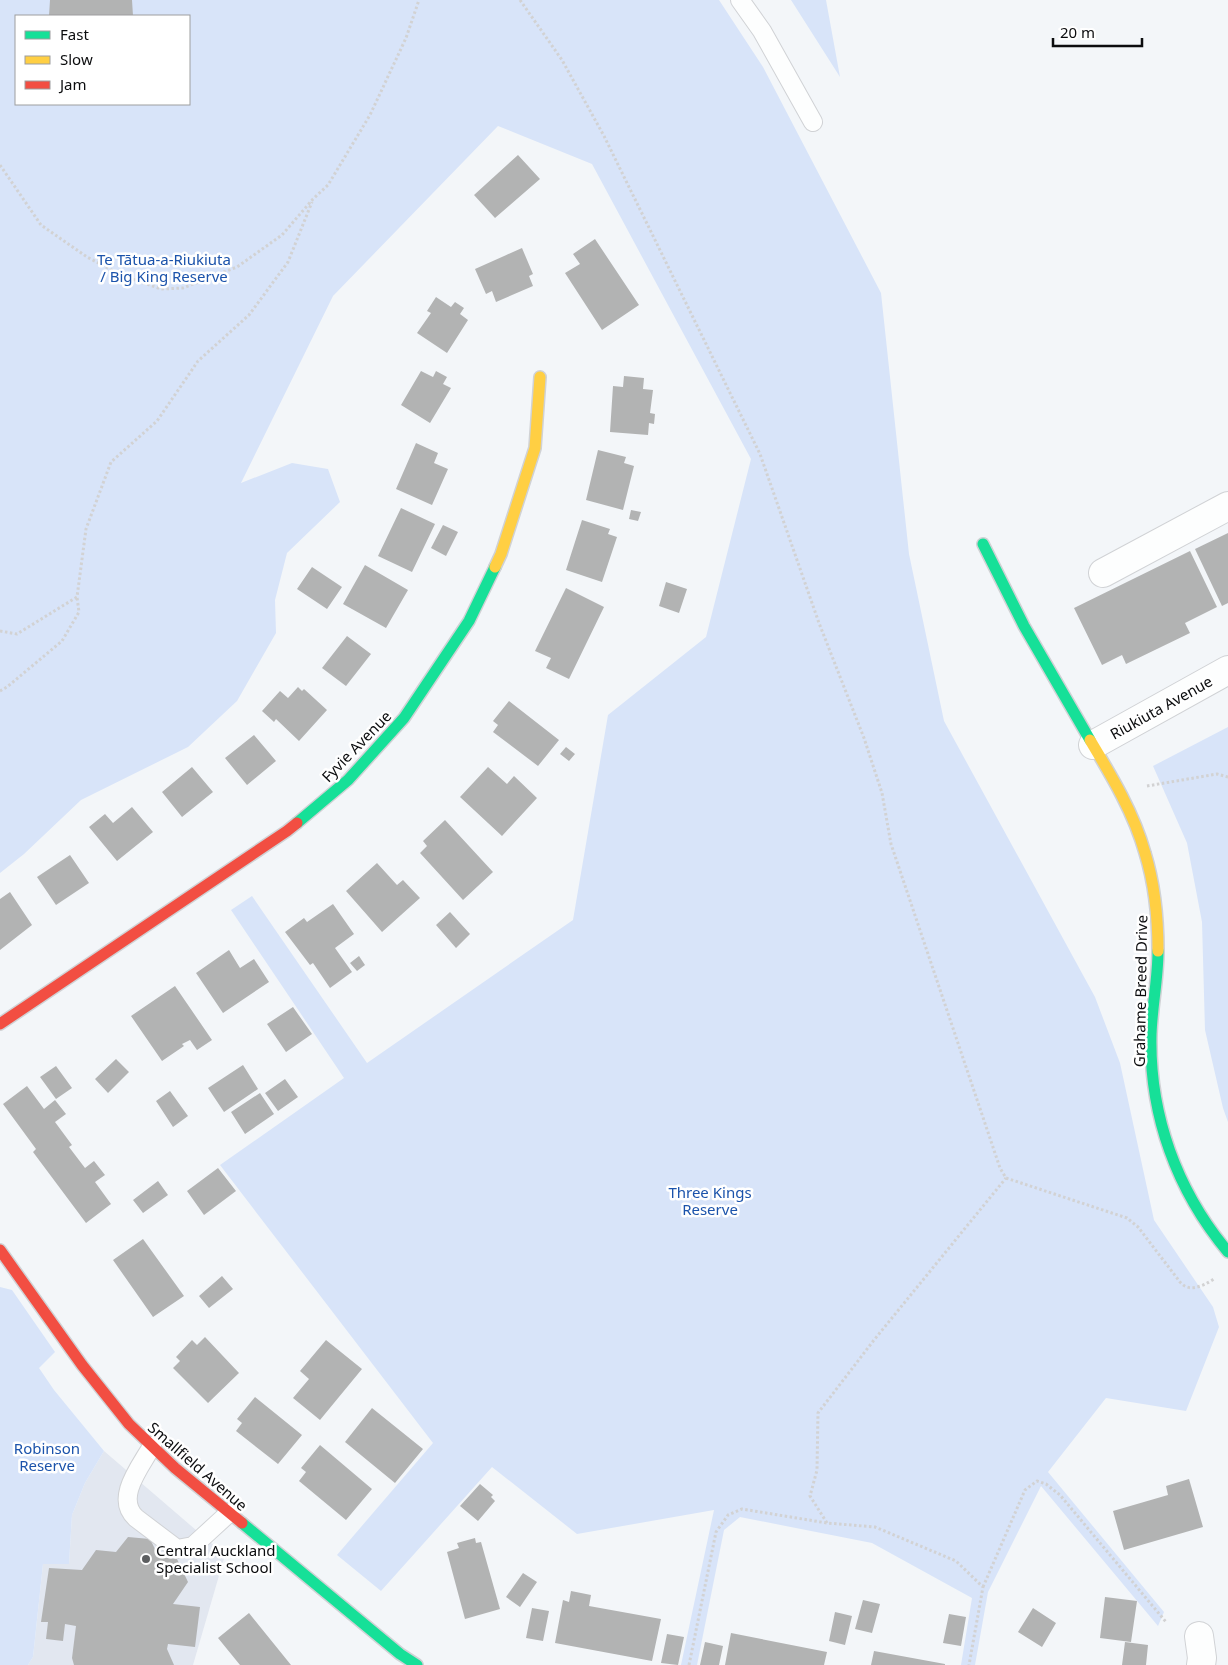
<svg xmlns="http://www.w3.org/2000/svg" width="1228" height="1665" viewBox="0 0 1228 1665" font-family="'Noto Sans',sans-serif">
<style>
.built{fill:#e2e7f0}
.green{fill:#d8e4f9;fill-rule:evenodd}
.building{fill:#b2b3b3}
.lines{fill:none;stroke-linecap:round;stroke-linejoin:round}
.lane-casing{stroke:#d0d2d5;stroke-width:20}
.street-casing{stroke:#d0d2d5;stroke-width:30}
.fast-casing{stroke:#d0d2d5;stroke-width:14}
.slow-casing{stroke:#d0d2d5;stroke-width:14}
.jam-casing{stroke:#d0d2d5;stroke-width:14}
.path{stroke:#d2d2d3;stroke-width:3;stroke-dasharray:2.5 2.5;stroke-linecap:butt}
.lane{stroke:#fdfefe;stroke-width:18}
.street{stroke:#fdfefe;stroke-width:28}
.fast{stroke:#16e098;stroke-width:11}
.slow{stroke:#ffcf43;stroke-width:11}
.jam{stroke:#f24e42;stroke-width:11}
.poi-dot{fill:#5c5e60;stroke:#fff;stroke-width:2}
.labels{text-anchor:middle;dominant-baseline:central;stroke-width:5;stroke-linejoin:round;paint-order:stroke}
.park-label{font-size:15px;fill:#1b53ab;stroke:#fff}
.street-label{font-size:15px;fill:#0b0c0e;stroke:#fff}
.poi-label{font-size:15px;fill:#0b0c0e;stroke:#fff;text-anchor:start}
</style>
<rect width="100%" height="100%" fill="#f3f6f9"/>
<path class="built" d="M104,1451L225,1555L193,1665H28L33,1657L43,1564H69L72,1515L85,1483Z"/>
<path class="green" d="M0,0H719L763,67L881,293L909,554L944,721L1095,997L1120,1063L1154,1220L1213,1307L1219,1327L1186,1411L1106,1398L1048,1472L1164,1612L1158,1626L1041,1486L988,1592L975,1665H961L972,1598L872,1543L740,1517L724,1530L697,1665H681L714,1510L577,1534L492,1467L381,1591L337,1555L433,1443L220,1165L344,1078L231,910L252,896L367,1063L573,920L608,715L706,637L751,459L592,164L498,126L333,296L241,483L292,463L328,469L340,502L287,553L275,600L276,633L237,701L188,747L81,800L24,854L0,873ZM16,16H189V104H16Z
M791,0H826L840,77Z
M1228,727V1122L1223,1108L1205,1030L1202,922L1187,843L1153,766Z
M0,1287L12,1290L55,1352L39,1368L54,1390L104,1451L85,1483L72,1515L69,1564H43L33,1657L28,1665H0Z"/>
<path class="building" d="M50,0H132L133,16H49Z
M518,155L540,179L495,218L474,195Z
M595,239L639,305L602,330L565,273L580,264L573,254Z
M522,248L533,274L529,276L533,286L496,302L492,291L486,294L475,269Z
M436,297L451,307L455,302L464,308L460,314L468,320L447,353L417,333L431,313L427,311Z
M421,371L433,377L436,371L447,377L443,384L451,388L430,423L401,405Z
M624,376L644,378L643,389L653,390L650,413L655,414L654,424L649,423L648,435L610,432L613,386L623,387Z
M416,443L438,453L434,463L448,469L432,505L396,489Z
M598,450L626,457L624,463L634,466L623,510L586,500Z
M401,508L435,524L412,572L378,556Z
M631,510L641,512L638,521L629,519Z
M582,520L610,529L608,534L617,537L602,582L566,570Z
M443,525L458,532L446,556L431,548Z
M1228,533V603L1222,606L1195,549Z
M1190,551L1217,607L1185,623L1190,633L1126,664L1122,655L1102,665L1074,608Z
M365,565L408,590L386,628L343,604Z
M312,567L342,587L327,609L297,589Z
M666,582L687,589L679,613L659,606Z
M566,588L604,607L569,679L546,668L551,658L535,651Z
M347,636L371,654L346,686L322,668Z
M298,687L302,691L304,689L327,710L299,741L276,719L274,722L262,711L280,691L288,698Z
M509,701L559,740L538,766L493,732L498,725L493,721Z
M254,735L276,761L247,785L225,758Z
M566,747L575,754L569,761L560,754Z
M192,767L213,792L182,817L162,792Z
M488,767L507,784L514,776L537,798L502,836L460,797Z
M132,807L153,832L117,861L89,827L105,814L113,823Z
M445,820L493,872L463,900L420,853L427,846L423,841Z
M70,855L89,883L56,905L37,877Z
M377,863L397,885L403,880L420,898L382,932L346,891Z
M10,892L32,925L0,950V899Z
M333,904L354,934L335,948L352,972L330,988L313,963L310,965L285,932L304,918L307,922Z
M450,912L470,934L456,948L436,925Z
M229,950L240,968L254,959L269,982L223,1013L196,973Z
M359,956L365,965L357,971L350,963Z
M175,986L212,1040L197,1050L190,1040L182,1044L184,1046L162,1061L131,1016Z
M293,1007L312,1034L286,1052L267,1024Z
M116,1059L129,1072L108,1093L95,1079Z
M243,1065L258,1089L224,1112L208,1088Z
M56,1066L72,1088L56,1099L40,1077Z
M285,1079L298,1097L278,1111L265,1093Z
M27,1086L44,1109L55,1100L66,1114L55,1122L72,1145L69,1147L85,1168L94,1161L105,1175L95,1182L111,1204L86,1223L33,1152L36,1149L3,1104Z
M170,1091L188,1116L173,1127L156,1101Z
M260,1093L274,1114L245,1134L231,1112Z
M218,1168L236,1191L204,1215L187,1191Z
M158,1181L168,1195L143,1213L133,1200Z
M143,1239L184,1296L153,1317L113,1260Z
M222,1276L233,1289L209,1308L199,1296Z
M205,1337L239,1373L208,1403L173,1368L180,1361L176,1357L192,1340L197,1345Z
M326,1340L362,1369L320,1420L293,1398L309,1379L300,1371Z
M255,1397L302,1435L278,1464L236,1431L242,1423L237,1419Z
M372,1408L423,1449L395,1483L345,1442Z
M320,1445L372,1489L346,1520L299,1481L306,1472L301,1468Z
M1189,1479L1203,1527L1124,1550L1113,1511L1168,1495L1166,1486Z
M480,1484L493,1495L491,1497L495,1501L478,1521L460,1506Z
M128,1537L150,1539L159,1557L177,1559L188,1582L173,1604L200,1607L195,1647L168,1644L167,1649L174,1665H74L72,1658L76,1626L65,1624L63,1641L46,1639L48,1622H41L49,1568L82,1570L96,1550L116,1552Z
M475,1538L476,1543L481,1542L500,1609L465,1619L447,1552L459,1548L457,1543Z
M523,1573L537,1582L520,1607L506,1597Z
M571,1591L591,1595L589,1606L661,1619L652,1661L555,1643L563,1600L569,1602Z
M1105,1597L1137,1601L1131,1642L1100,1638Z
M863,1600L880,1604L872,1633L855,1629Z
M532,1608L549,1611L543,1641L526,1638Z
M1033,1608L1056,1623L1042,1647L1018,1632Z
M835,1612L852,1616L845,1645L829,1641Z
M249,1613L291,1665H240L218,1638Z
M949,1614L966,1617L961,1646L943,1643Z
M731,1633L827,1652L824,1665H725Z
M667,1634L684,1637L678,1665L661,1663Z
M705,1642L723,1646L719,1665H700Z
M1125,1642L1148,1645L1146,1665H1122Z
M874,1651L945,1664V1665H871Z"/>
<g class="lines">
<g class="lane-casing">
<path id="lane" d="M740,0L762,31L813,122
M152,1446C141,1466 114,1498 136,1518L177,1549L193,1546L229,1513"/>
</g>
<g class="street-casing">
<path id="street" d="M1103,573L1228,506
M1093,745L1228,670
M1199,1636L1202,1658L1201,1665"/>
</g>
<g class="fast-casing">
<path id="fast" d="M983,544L1024,626L1090,740
M297,823L348,780L404,718L469,621L495,567
M1158,951C1158,979 1152,1006 1151,1034C1149,1115 1177,1191 1228,1252
M242,1523L400,1654L417,1665"/>
</g>
<g class="slow-casing">
<path id="slow" d="M495,567L501,554L535,448L540,377
M1090,740C1111,775 1134,813 1145,853C1154,882 1158,920 1158,951"/>
</g>
<g class="jam-casing">
<path id="jam" d="M0,1024L287,831L297,823
M0,1250L82,1365L129,1424L175,1468L242,1523"/>
</g>
<path class="path" d="M520,0L562,60L604,136L760,454L819,623L864,738L882,793L891,844L1000,1168L1006,1178L1127,1218L1138,1227L1180,1282C1182,1284 1184,1286 1187,1287C1195,1290 1209,1283 1215,1278
M0,165L41,225L87,257L121,275L161,289L183,288L237,267L282,235L313,199L328,185L370,115L406,38L419,0
M0,631L17,634L77,597L86,529L111,462L157,421L198,361L249,315L288,262L312,202
M0,691L7,687L62,641L79,612L77,597
M1147,786L1217,774L1228,777
M827,1523L810,1496L817,1470L818,1413L874,1340L1006,1178
M983,1587L1025,1490L1037,1481L1046,1484L1060,1495L1166,1622
M689,1665L716,1532L728,1515L742,1509L827,1523L875,1527L956,1561L983,1587L969,1665"/>
<use href="#lane" class="lane"/>
<use href="#street" class="street"/>
<use href="#fast" class="fast"/>
<use href="#slow" class="slow"/>
<use href="#jam" class="jam"/>
</g>
<circle class="poi-dot" cx="146" cy="1559" r="5"/>
<g class="labels">
<g class="park-label">
<text x="164" y="259">Te Tātua-a-Riukiuta<tspan x="164" dy="17">/ Big King Reserve</tspan></text>
<text x="710" y="1192">Three Kings<tspan x="710" dy="17">Reserve</tspan></text>
<text x="47" y="1448">Robinson<tspan x="47" dy="17">Reserve</tspan></text>
</g>
<g class="street-label">
<text transform="translate(1161 707) rotate(-29)">Riukiuta Avenue</text>
<text transform="translate(356 746) rotate(-46)">Fyvie Avenue</text>
<text transform="translate(1140 991) rotate(-89)">Grahame Breed Drive</text>
<text transform="translate(198 1466) rotate(41)">Smallfield Avenue</text>
</g>
<g class="poi-label">
<text x="156" y="1550">Central Auckland<tspan x="156" dy="17">Specialist School</tspan></text>
</g>
</g>
<rect x="15" y="15" width="175" height="90" fill="#ffffff" stroke="#9d9e9f"/>
<rect x="25" y="31" width="25" height="8" fill="#16e098" stroke="#9d9e9f"/>
<text x="60" y="40" font-size="15" fill="#0b0c0e">Fast</text>
<rect x="25" y="56" width="25" height="8" fill="#ffcf43" stroke="#9d9e9f"/>
<text x="60" y="65" font-size="15" fill="#0b0c0e">Slow</text>
<rect x="25" y="81" width="25" height="8" fill="#f24e42" stroke="#9d9e9f"/>
<text x="60" y="90" font-size="15" fill="#0b0c0e">Jam</text>
<path d="M1053 38v8h89v-8" fill="none" stroke="#0b0c0e" stroke-width="2.5"/>
<text x="1060" y="38" font-size="15" fill="#0b0c0e" stroke="#ffffff" stroke-width="4" paint-order="stroke">20 m</text>
</svg>
